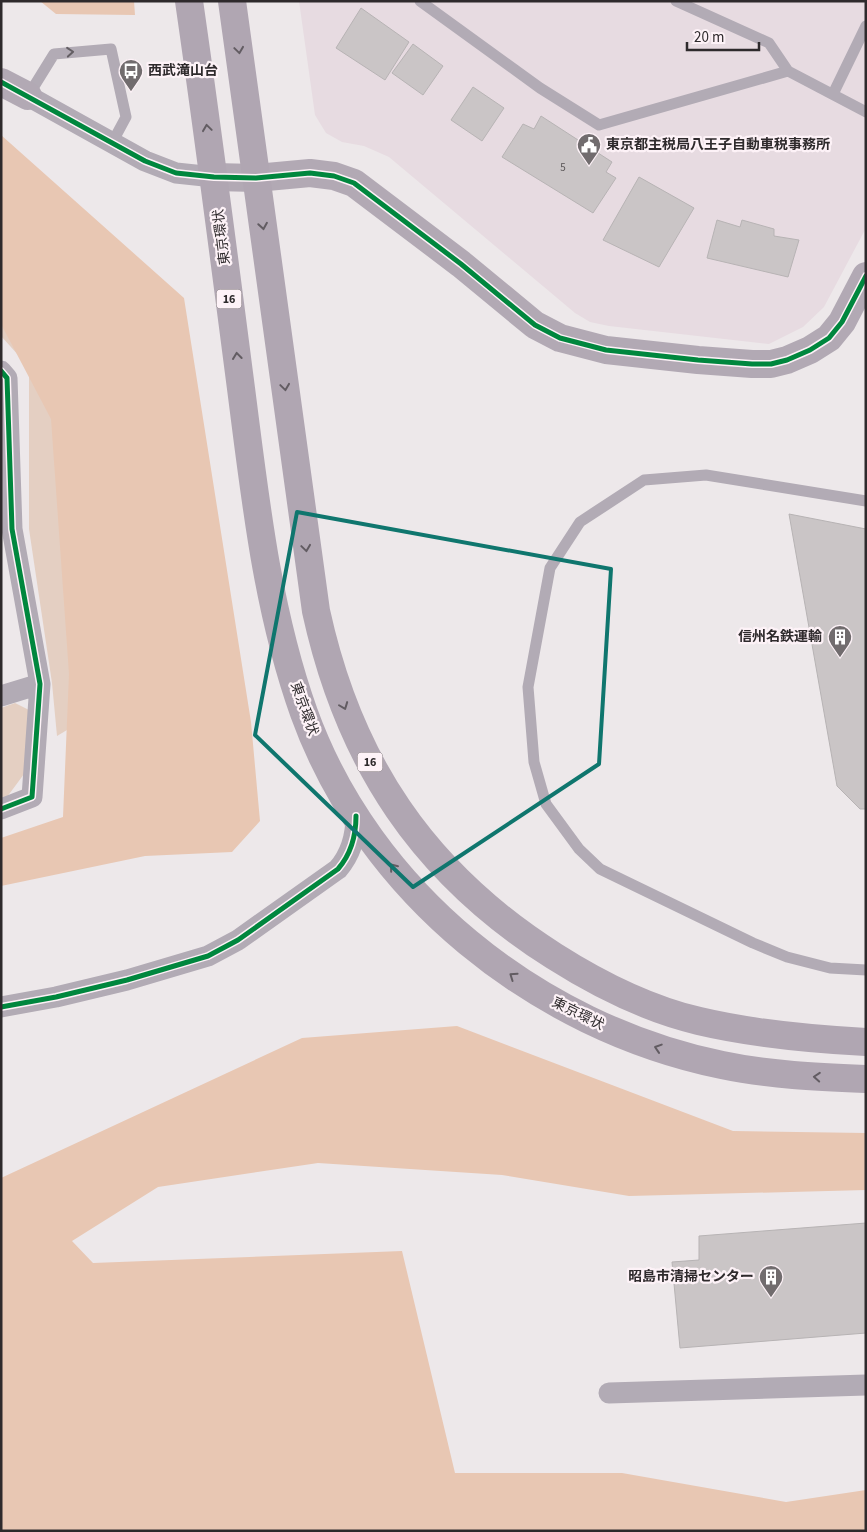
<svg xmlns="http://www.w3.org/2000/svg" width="867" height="1532" viewBox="0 0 867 1532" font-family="'Source Sans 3','Noto Sans JP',sans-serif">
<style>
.built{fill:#e7dbe1}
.green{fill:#e4cfc2}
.forest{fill:#e8c7b3}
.building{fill:#cac5c6;stroke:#b7b3b4}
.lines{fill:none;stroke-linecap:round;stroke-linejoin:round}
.lane{stroke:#b2abb5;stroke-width:11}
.street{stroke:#b2abb5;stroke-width:21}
.secondary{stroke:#b2a9b4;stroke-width:28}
.highway{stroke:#b0a6b2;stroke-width:28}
.cycleway-casing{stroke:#fdf2f7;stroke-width:8}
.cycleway{stroke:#00873e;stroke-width:5}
.oneway{stroke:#625c62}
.oneway2{stroke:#635e63}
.marked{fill:none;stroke:#0f766e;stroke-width:4;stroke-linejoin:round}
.labels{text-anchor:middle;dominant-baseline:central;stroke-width:4.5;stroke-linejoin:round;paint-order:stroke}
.number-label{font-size:11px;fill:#555152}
.shield{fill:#fdf2f7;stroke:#6c6669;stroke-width:1}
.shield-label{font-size:12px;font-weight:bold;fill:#2e2a2c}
.poi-label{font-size:14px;font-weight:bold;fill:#2e2a2c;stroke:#fdf2f7;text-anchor:start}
.street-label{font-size:14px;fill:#2e2a2c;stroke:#fdf2f7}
</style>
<rect width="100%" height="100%" fill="#ede8ea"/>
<path class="built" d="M299,1H866V228L824,307L803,327L769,344L609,326L590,322L575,313L389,157L364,146L342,142L326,133L315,115Z"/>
<path class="green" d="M1,282L83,401L97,712L57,736L52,683L29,529V367L1,336Z
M15,703L31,711L27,770L7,797L1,799V708Z"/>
<path class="forest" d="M40,1H134L135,15L56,14Z
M1,135L184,298L251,722L260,821L232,852L145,856L1,886V838L63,817L69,674L51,419L1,324Z
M457,1026L733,1131L866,1133V1190L629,1196L502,1175L318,1163L158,1187L72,1241L93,1263L402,1251L455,1473H622L786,1502L866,1490V1531H1V1178L302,1038Z"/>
<path class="building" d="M361,8L409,42L385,80L336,48Z
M413,44L443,66L423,95L392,73Z
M473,87L504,108L482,141L451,120Z
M541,116L612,162L606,172L616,178L593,213L502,157L523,124L534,129Z
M639,177L694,208L659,267L603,240Z
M717,220L740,227L742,220L774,229V236L799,240L788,277L707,258Z
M789,514L866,529V809H860L837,786Z
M866,1223V1333L680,1348L672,1262L699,1260V1236Z"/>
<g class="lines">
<path class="lane" d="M420,1L540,88L599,125L788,71L866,112
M676,1L769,43L788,71
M833,94L866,26
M28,96L54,54L111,49L126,117L112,143
M866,501L706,475L644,480L580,522L550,568L528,687L534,762L546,804L579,849L600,869L753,943L787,957L830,968L866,970"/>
<path class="street" d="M28,96L145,161L176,173L214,177
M1,371L7,378L12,529L40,684L32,797L1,809
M1,696L40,684
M1,1007L56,997L127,980L208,956L238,940L338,869C351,854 356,836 356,816
M609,1393L866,1385"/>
<path class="secondary" d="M1,82L28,96
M214,177L256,178L310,173L334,176L354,183L461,264L535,325L560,338L606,350L698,360L752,364H771L787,360L810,350L829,338L842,322L866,276"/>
<path class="highway" d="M189,1C207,125 223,249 239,373C254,487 265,604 304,713C369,893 537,1027 722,1065C769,1075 818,1077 866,1079
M232,1L316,611C349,762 423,873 554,956C598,984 648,1009 699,1021C754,1034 810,1039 866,1042"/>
<g class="cycleway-casing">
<path id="cycleway" d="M1,82L145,161L176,173L214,177L256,178L310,173L334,176L354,183L461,264L535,325L560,338L606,350L698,360L752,364H771L787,360L810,350L829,338L842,322L866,276
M1,371L7,378L12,529L40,684L32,797L1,809
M1,1007L56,997L127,980L208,956L238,940L338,869C351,854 356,836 356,816"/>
</g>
<use href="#cycleway" class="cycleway"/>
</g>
<defs><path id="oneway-chevron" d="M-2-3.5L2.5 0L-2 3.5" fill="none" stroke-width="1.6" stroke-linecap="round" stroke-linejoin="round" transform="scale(1.25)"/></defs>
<g class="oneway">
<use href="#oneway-chevron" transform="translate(239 50) rotate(82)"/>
<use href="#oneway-chevron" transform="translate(207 128) rotate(-98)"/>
<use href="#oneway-chevron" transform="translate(263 226) rotate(81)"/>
<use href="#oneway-chevron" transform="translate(237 356) rotate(-97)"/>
<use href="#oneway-chevron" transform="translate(285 387) rotate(82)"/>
<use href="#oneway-chevron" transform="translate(306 548) rotate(82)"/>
<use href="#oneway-chevron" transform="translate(344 706) rotate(69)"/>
<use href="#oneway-chevron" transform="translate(393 867) rotate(-129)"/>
<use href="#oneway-chevron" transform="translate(513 976) rotate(-145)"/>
<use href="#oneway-chevron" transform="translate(658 1048) rotate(-162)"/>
<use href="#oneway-chevron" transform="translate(817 1077) rotate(-176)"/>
</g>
<use class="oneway2" href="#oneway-chevron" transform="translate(70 52) rotate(-5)"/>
<path class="marked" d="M297,512L611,569L599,764L413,887L255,735Z"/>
<defs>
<g id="bus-pin" transform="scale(1.25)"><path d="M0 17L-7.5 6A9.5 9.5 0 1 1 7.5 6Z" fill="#716c6e" stroke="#fdf2f7"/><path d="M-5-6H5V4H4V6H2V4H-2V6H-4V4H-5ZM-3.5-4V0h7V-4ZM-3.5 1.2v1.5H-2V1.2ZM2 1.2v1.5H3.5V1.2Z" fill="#fff"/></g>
<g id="civic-pin" transform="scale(1.25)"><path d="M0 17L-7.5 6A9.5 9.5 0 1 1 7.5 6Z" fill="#716c6e" stroke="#fdf2f7"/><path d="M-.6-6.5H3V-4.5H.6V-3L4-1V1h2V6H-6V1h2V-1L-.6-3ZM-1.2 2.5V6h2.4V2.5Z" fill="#fff"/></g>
<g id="building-pin" transform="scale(1.25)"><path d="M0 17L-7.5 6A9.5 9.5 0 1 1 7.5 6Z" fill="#716c6e" stroke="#fdf2f7"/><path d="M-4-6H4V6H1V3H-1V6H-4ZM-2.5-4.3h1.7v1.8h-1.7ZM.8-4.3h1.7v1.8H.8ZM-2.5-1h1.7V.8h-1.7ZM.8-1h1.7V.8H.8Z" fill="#fff"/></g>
</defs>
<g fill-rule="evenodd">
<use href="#bus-pin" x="131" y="71"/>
<use href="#civic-pin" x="589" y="145"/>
<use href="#building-pin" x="840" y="637"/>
<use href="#building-pin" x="771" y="1277"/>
</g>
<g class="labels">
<g class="number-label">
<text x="563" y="167">5</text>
</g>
<g class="shield">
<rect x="216.5" y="289.5" width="25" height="19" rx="4"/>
<rect x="357.5" y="752.5" width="25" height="19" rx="4"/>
</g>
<g class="shield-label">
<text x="229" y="299">16</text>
<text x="370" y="762">16</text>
</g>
<g class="poi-label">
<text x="148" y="71">西武滝山台</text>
<text x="606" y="145">東京都主税局八王子自動車税事務所</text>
<text x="822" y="637" text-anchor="end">信州名鉄運輸</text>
<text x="754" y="1277" text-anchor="end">昭島市清掃センター</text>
</g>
<g class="street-label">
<text transform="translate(222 237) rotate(-97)">東京環状</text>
<text transform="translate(304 709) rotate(70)">東京環状</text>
<text transform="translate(578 1014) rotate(26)">東京環状</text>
</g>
</g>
<rect width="867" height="1532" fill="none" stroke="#2e2a2c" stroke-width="5"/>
<path d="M687 42v8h72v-8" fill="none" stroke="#2e2a2c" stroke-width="2.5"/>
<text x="694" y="42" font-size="15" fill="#2e2a2c" stroke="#fdf2f7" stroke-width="4" paint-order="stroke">20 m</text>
</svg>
